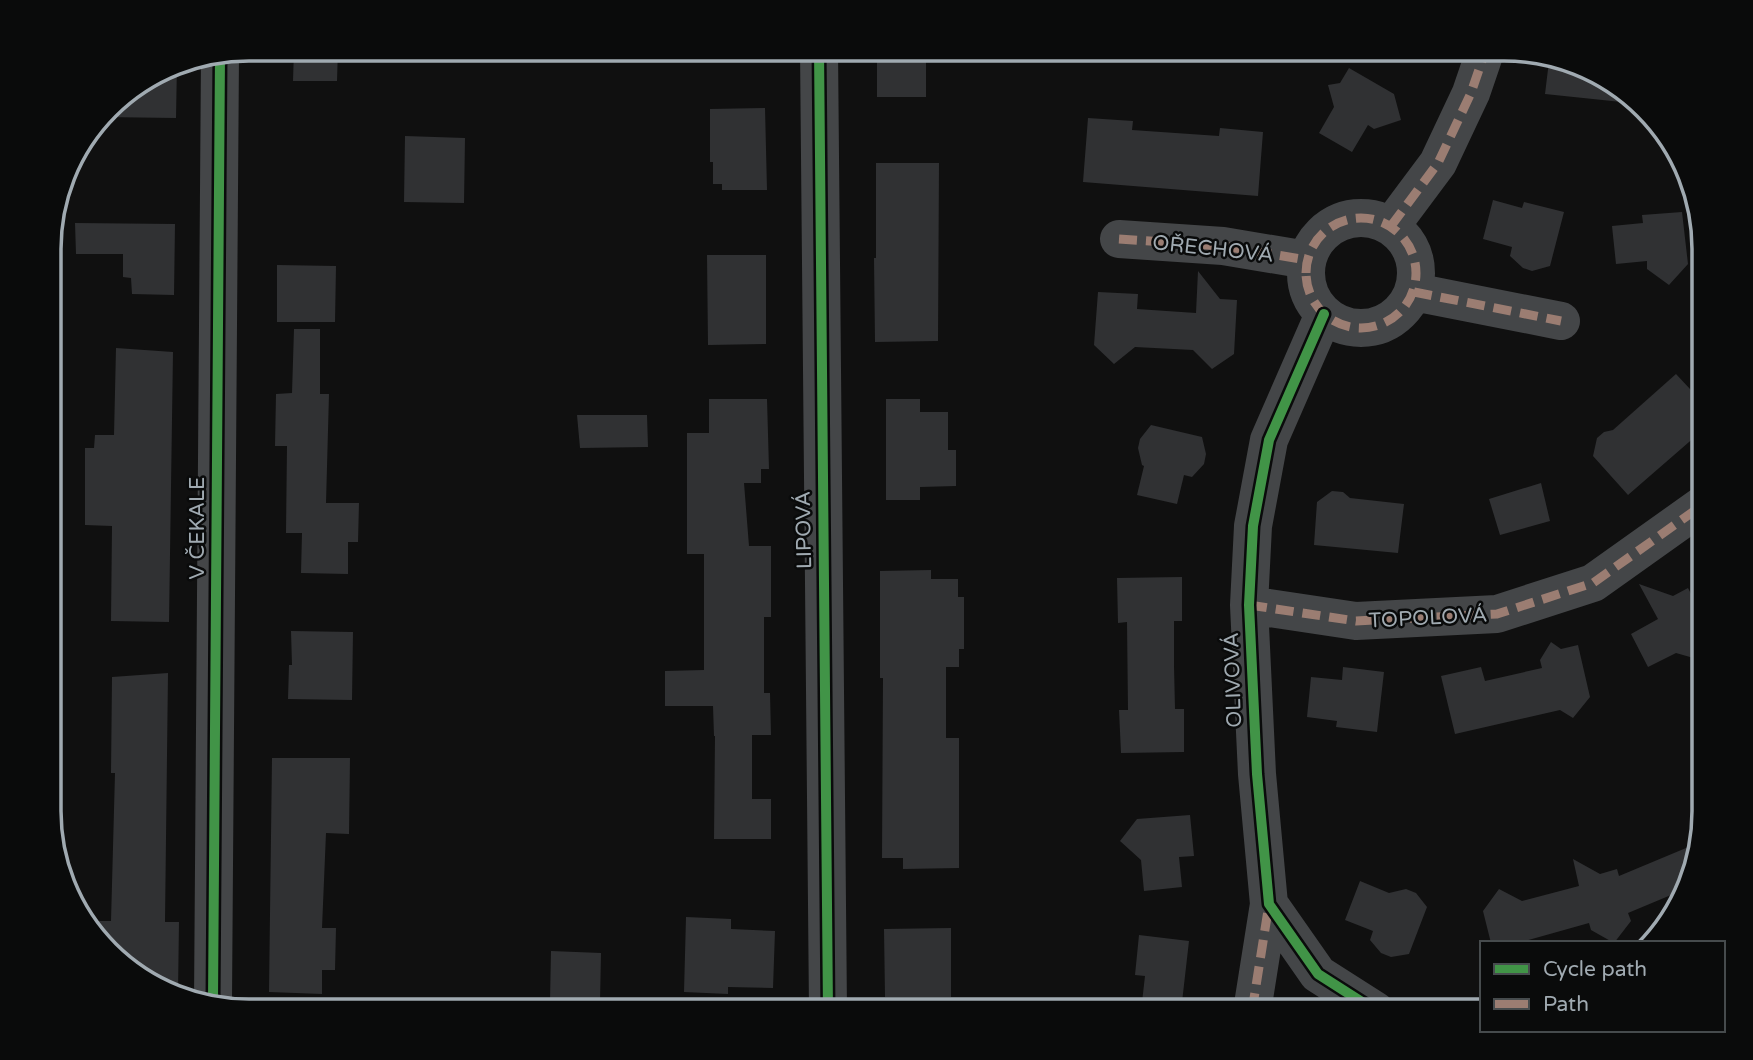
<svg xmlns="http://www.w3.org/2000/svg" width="1753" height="1060" viewBox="0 0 1753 1060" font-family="'Varela Round',sans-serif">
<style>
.building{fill:#303133}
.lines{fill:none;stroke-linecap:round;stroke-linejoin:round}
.minor{stroke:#444648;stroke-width:38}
.quiet{stroke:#9b7d72;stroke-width:9;stroke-dasharray:18 9;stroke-linecap:butt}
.cycleway-casing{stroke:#0a0b0b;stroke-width:15}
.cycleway{stroke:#419447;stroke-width:10}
.labels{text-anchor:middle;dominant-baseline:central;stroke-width:5;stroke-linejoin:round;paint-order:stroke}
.street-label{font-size:21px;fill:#a0aab1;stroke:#0a0b0b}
.rim{fill:none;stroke:#a0aab1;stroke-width:3.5}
</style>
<rect width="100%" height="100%" fill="#101010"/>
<path class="building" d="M294,49H338L337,81H293Z
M877,49H926V97H877Z
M1549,61L1604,76L1631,103L1545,94Z
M177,63L176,118L103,117L117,99Z
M1349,68L1394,94L1401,120L1374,129L1368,125L1352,152L1319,133L1334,107L1328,85L1340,83Z
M765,108L767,190H722V184H713V162H710V109Z
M1088,118L1133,121L1132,130L1219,136L1220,128L1263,132L1258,196L1083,182Z
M405,136L465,138L464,203L404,202Z
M876,163H939L938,341L875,342L874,258H876Z
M1493,200L1522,208L1524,202L1564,212L1550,266L1532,271L1523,268L1510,256L1512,247L1483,239Z
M1682,212L1688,264L1669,285L1647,269V261L1616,264L1612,226L1643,223L1642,215Z
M75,223L175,224L174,295L132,294L131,278L123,277V254H76Z
M707,255H766V344L708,345Z
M277,265L336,266L335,322H277Z
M1198,271L1220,299L1237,300L1234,354L1212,369L1193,350L1135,347L1114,364L1094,345L1098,292L1138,294L1137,309L1196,313Z
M294,329H320V394H329L326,503H359L358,542H348V574L301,573L302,533H286L287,446H275L276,394L292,393Z
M116,348L173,352L169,622L111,621L112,526L85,525V448H94L95,435H114Z
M1676,374L1704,404V429L1628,495L1593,456L1597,438L1604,432L1613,430Z
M709,399H767L769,469H761V483H744L749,546H771V617H764V693H770L771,735H752V799H771V839H714L715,736H714L713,706H665V671L704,670V554H687V433H709Z
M886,399H920V412H948V450H956V486L920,487V500H886Z
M577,415H647L648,447L580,448Z
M1151,425L1202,437L1206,454L1204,464L1192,477L1184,475L1177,504L1137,495L1144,466L1142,465L1138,448L1140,439Z
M1541,483L1550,521L1500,535L1489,499Z
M1332,491L1343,492L1350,498L1404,504L1398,553L1314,545L1317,502Z
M931,570V579H958V597H964V649H959V667H946V738H959V868L903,869V858H882L883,678H880V571Z
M1182,577V621H1174V666L1175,709H1184V752L1121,753L1119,710H1128L1127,622L1118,623L1117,578Z
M1639,584L1673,596L1688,588L1704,619V661L1676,653L1648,667L1631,634L1658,619Z
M291,631L353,632L352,700L288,699L289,665H292Z
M1551,642L1561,649L1578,645L1590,697L1573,718L1560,710L1455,734L1441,676L1481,667L1485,681L1542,668L1540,660Z
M1343,667L1384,672L1377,732L1336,727L1337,721L1307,717L1311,677L1342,680Z
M168,673L165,922H179L178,992L149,984L82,921H111L115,773H111L112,677Z
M272,758H350L349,834L326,833L322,928H336L335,970H322V994L269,992Z
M1190,815L1194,856L1179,857L1182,887L1144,891L1141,860L1120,841L1137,819Z
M1698,843L1683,890L1628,913L1631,921L1614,943L1591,930L1589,923L1518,943H1491L1483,911L1499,889L1522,901L1579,886L1573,859L1600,874L1617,869L1619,876Z
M1360,881L1389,893L1406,889L1416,893L1427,907L1409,954L1391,957L1381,953L1370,940L1373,931L1345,920Z
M686,917L731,919V929L775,931L773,988L728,987V994L684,992Z
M951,928V997H885L884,929Z
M1139,935L1189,941L1181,1011H1141L1145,976L1135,975Z
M551,951L601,953L600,1002L550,1001Z"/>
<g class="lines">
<path class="minor" d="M819,49L828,1011
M1306 273a55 55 0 1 1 110 0a55 55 0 1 1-110 0Z
M1391,226L1438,163L1471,93L1486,49
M1119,239L1223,246L1307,260
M1414,292L1561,321
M1324,314L1269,440L1253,526L1249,605L1257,774L1269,904L1318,974L1376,1011
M1249,605L1356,621L1497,614L1593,583L1704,504
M213,1001L220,55
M1252,1011L1269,904"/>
<path class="quiet" d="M1306 273a55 55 0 1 1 110 0a55 55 0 1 1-110 0Z
M1391,226L1438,163L1471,93L1486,49
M1119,239L1223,246L1307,260
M1414,292L1561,321
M1249,605L1356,621L1497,614L1593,583L1704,504
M1252,1011L1269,904"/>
<g class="cycleway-casing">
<path id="cycleway" d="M819,49L828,1011
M1324,314L1269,440L1253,526L1249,605L1257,774L1269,904L1318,974L1376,1011
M213,1001L220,55"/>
</g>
<use href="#cycleway" class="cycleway"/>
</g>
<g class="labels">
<g class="street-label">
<text transform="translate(1213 249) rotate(6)">OŘECHOVÁ</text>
<text transform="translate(197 528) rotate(-90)">V ČEKALE</text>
<text transform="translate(804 530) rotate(-91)">LIPOVÁ</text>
<text transform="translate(1428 618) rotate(-3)">TOPOLOVÁ</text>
<text transform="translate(1233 680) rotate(-92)">OLIVOVÁ</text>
</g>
</g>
<path d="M0 0H1753V1060H0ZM249 61H1504A188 188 0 0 1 1692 249V811A188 188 0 0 1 1504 999H249A188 188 0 0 1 61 811V249A188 188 0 0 1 249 61Z" fill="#0a0b0b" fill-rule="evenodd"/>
<path class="rim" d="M249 61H1504A188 188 0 0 1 1692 249V811A188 188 0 0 1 1504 999H249A188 188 0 0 1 61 811V249A188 188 0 0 1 249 61Z"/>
<rect x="1480" y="941" width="245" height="91" fill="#0a0b0b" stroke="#464b4d" stroke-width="2"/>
<rect x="1494" y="964" width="35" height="10" fill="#419447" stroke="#464b4d" stroke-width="2"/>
<text x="1543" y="976" font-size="21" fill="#a0aab1">Cycle path</text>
<rect x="1494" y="999" width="35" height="10" fill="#9b7d72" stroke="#464b4d" stroke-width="2"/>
<text x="1543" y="1011" font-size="21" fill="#a0aab1">Path</text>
</svg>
